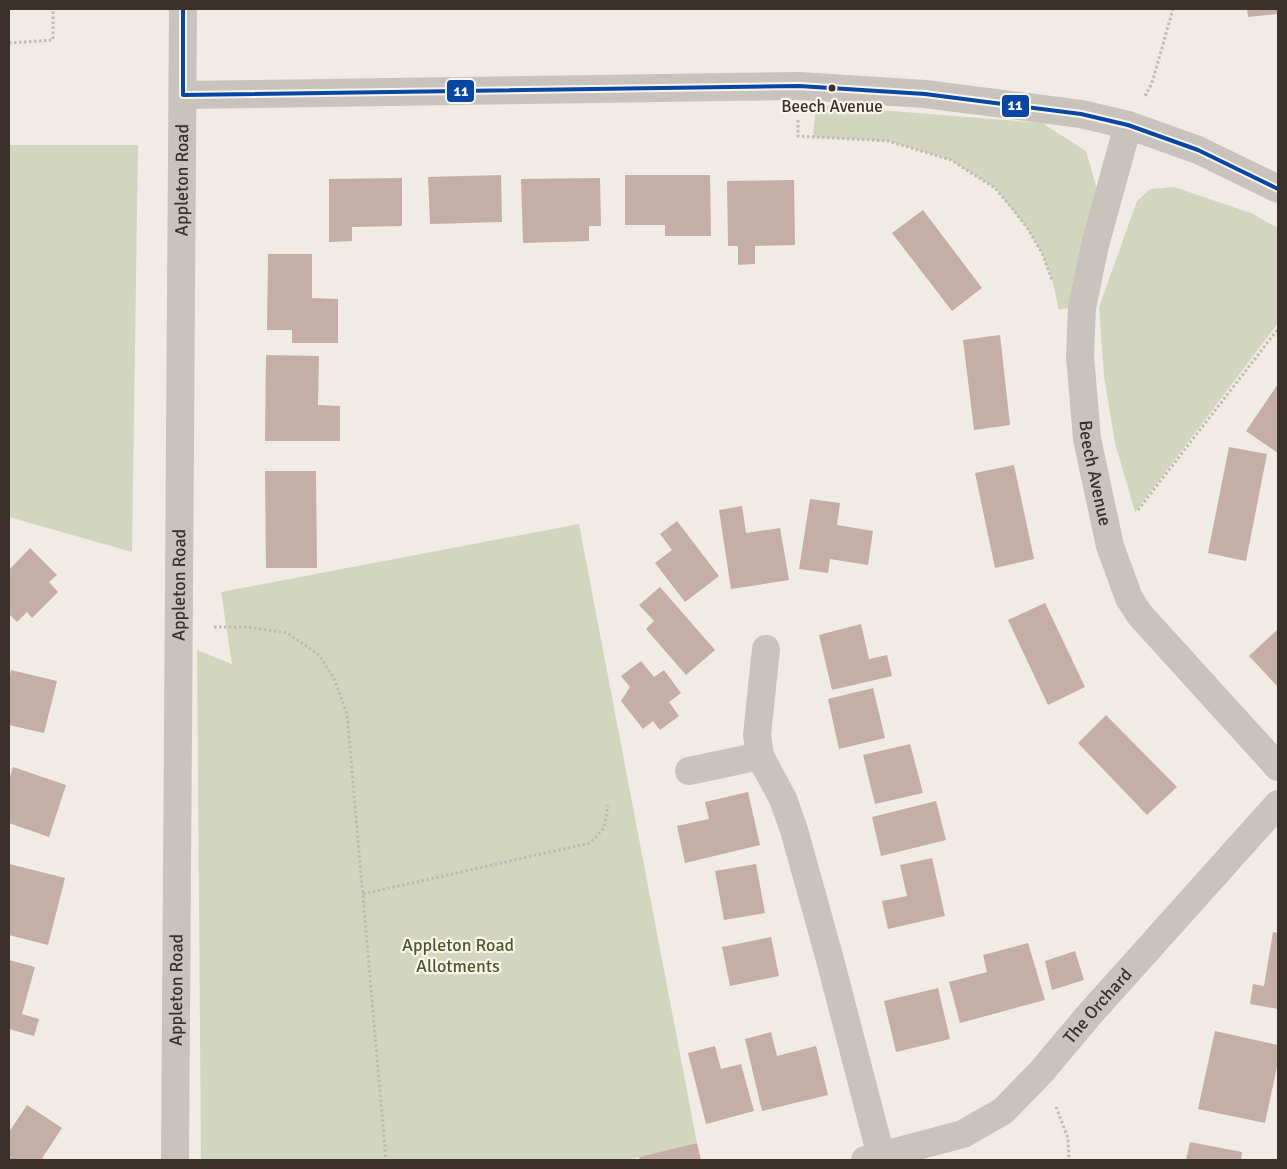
<svg xmlns="http://www.w3.org/2000/svg" width="1287" height="1169" viewBox="0 0 1287 1169" font-family="Signika,sans-serif">
<style>
.green{fill:#d2d6be}
.building{fill:#c5aea5}
.lines{fill:none;stroke-linecap:round;stroke-linejoin:round}
.path{stroke:#c2bbb5;stroke-width:3;stroke-dasharray:2.5 2.5;stroke-linecap:butt}
.minor{stroke:#c9c3bd;stroke-width:28}
.tertiary{stroke:#c9c3bd;stroke-width:28}
.bus-1-casing{stroke:#fcf5ed;stroke-width:8}
.bus-1{stroke:#0646a5;stroke-width:4}
.bus-dot{fill:#3c302a;stroke:#fcf5ed;stroke-width:2}
.labels{text-anchor:middle;dominant-baseline:central;stroke-width:4.5;stroke-linejoin:round;paint-order:stroke}
.bus-label{font-size:17px;fill:#3c302a;stroke:#fcf5ed}
.street-label{font-size:18px;fill:#3c302a;stroke:#fcf5ed}
.park-label{font-size:18px;fill:#4b5c2c;stroke:#fcf5ed}
.line-badge{stroke:#fcf5ed;stroke-width:2}
.badge-label{font-size:14px;text-anchor:middle;font-weight:bold;fill:#fff}
</style>
<rect width="100%" height="100%" fill="#f0ebe5"/>
<path class="green" d="M816,105L1042,123L1086,151L1097,189L1072,307L1059,310L1052,279L1042,253L1028,229L995,188L951,160L888,141L813,137Z
M9,145H138L132,552L9,517Z
M1174,187L1251,213L1278,228V323L1135,512L1115,443L1104,376L1099,307L1137,201L1150,189Z
M579,524L697,1143L627,1160H201L197,650L232,664L221,592Z"/>
<path class="building" d="M1247,9H1278V14L1248,17Z
M501,175L502,222L430,224L428,177Z
M625,175H710L711,236H665V225H625Z
M402,178V226L352,227V241L329,242V179Z
M600,178L601,226H589V241L523,243L521,179Z
M794,180L795,245L755,246V264L738,265V246H728L727,181Z
M923,210L982,288L952,311L892,233Z
M268,254H312V298L338,299V343H292V330H267Z
M1000,335L1010,425L974,430L963,340Z
M266,355L319,356L318,405L340,406V441H265Z
M1278,384V453L1246,431Z
M1229,447L1267,454L1246,561L1208,553Z
M1014,465L1034,559L995,568L975,473Z
M265,471H316L317,568H266Z
M810,499L840,503L837,525L873,531L868,565L830,559L828,573L799,569Z
M742,506L746,533L780,528L789,580L731,589L719,510Z
M677,521L719,576L685,602L655,563L672,550L660,534Z
M30,548L57,575L49,582L58,592L32,618L27,612L17,622L9,614V570Z
M660,587L715,650L686,675L646,629L654,621L639,605Z
M1045,603L1085,687L1048,705L1008,620Z
M861,624L869,659L887,655L892,676L832,690L819,635Z
M1278,629V687L1249,656Z
M641,661L654,677L664,670L681,693L669,702L679,716L660,730L653,721L643,729L621,701L630,687L621,676Z
M11,670L57,681L44,733L9,725V681Z
M873,688L885,738L839,749L828,699Z
M1106,715L1177,787L1147,815L1078,743Z
M910,744L923,793L875,804L863,755Z
M13,767L66,785L49,837L9,823V780Z
M748,792L760,845L685,863L677,826L709,819L705,802Z
M936,801L946,840L881,856L872,817Z
M932,858L945,916L888,929L882,901L907,896L900,865Z
M9,864L65,878L48,945L9,935Z
M756,864L765,913L724,920L715,871Z
M1273,932L1278,933V1009L1250,1004L1253,984L1264,986Z
M771,937L779,976L730,986L722,947Z
M1028,943L1045,1000L960,1023L949,982L987,972L983,955Z
M1075,951L1084,980L1052,990L1045,961Z
M9,960L35,967L22,1014L39,1019L34,1036L9,1029Z
M938,988L950,1039L896,1052L884,1001Z
M1215,1031L1278,1045V1062L1265,1123L1198,1109Z
M771,1032L777,1056L816,1046L828,1095L762,1111L745,1039Z
M715,1046L721,1069L741,1064L754,1111L706,1124L688,1053Z
M27,1105L62,1128L41,1160H9V1132Z
M1190,1142L1242,1152L1241,1160H1186Z
M697,1143L701,1160H640L639,1157Z"/>
<g class="lines">
<path class="path" d="M9,43L53,40V9
M1145,96L1152,83L1173,9
M798,120V136L888,141L951,160L995,188L1012,208L1028,229L1042,253L1052,280
M1138,510L1278,329
M214,627H248L287,633L318,654L334,678L347,714L386,1160
M363,894L590,843L604,828L608,805
M1056,1107L1068,1138L1069,1160"/>
<g class="minor">
<path d="M183,95L799,86L925,94L1081,114L1128,125L1198,150L1278,189"/>
<path id="s1" d="M1128,125L1095,245L1082,308L1080,356L1087,439L1110,546L1129,598L1140,615L1278,767"/>
<path d="M766,649L757,735L760,756L783,799L794,830L829,956L881,1156"/>
<path d="M689,771L760,756"/>
<path id="s2" d="M865,1160L963,1134L1003,1111L1042,1071L1088,1016L1278,804"/>
</g>
<path class="tertiary" id="s3" d="M175,1160L183,9"/>
<g class="bus-1-casing">
<path id="bus-1" d="M183,9V95
M183,95L799,86L925,94L1081,114L1128,125L1198,150L1278,189"/>
</g>
<use href="#bus-1" class="bus-1"/>
</g>
<circle class="bus-dot" cx="832" cy="88" r="4.5"/>
<g class="labels">
<g class="bus-label">
<text x="832" y="106">Beech Avenue</text>
</g>
<g class="street-label">
<text stroke="none"><textPath href="#s3" startOffset="980">Appleton Road</textPath></text>
<text stroke="none"><textPath href="#s1" startOffset="355">Beech Avenue</textPath></text>
<text stroke="none"><textPath href="#s3" startOffset="575">Appleton Road</textPath></text>
<text stroke="none"><textPath href="#s3" startOffset="170">Appleton Road</textPath></text>
<text stroke="none"><textPath href="#s2" startOffset="289">The Orchard</textPath></text>
</g>
<g class="park-label">
<text x="458" y="945">Appleton Road<tspan x="458" dy="21">Allotments</tspan></text>
</g>
</g>
<g class="line-badge">
<rect x="446" y="79" width="29" height="24" rx="5" fill="#0646a5"/>
<rect x="1001" y="94" width="29" height="24" rx="5" fill="#0646a5"/>
</g>
<g class="badge-label">
<text x="461" y="96">11</text>
<text x="1015" y="110">11</text>
</g>
<rect width="1287" height="1169" fill="none" stroke="#3c302a" stroke-width="20"/>
</svg>
